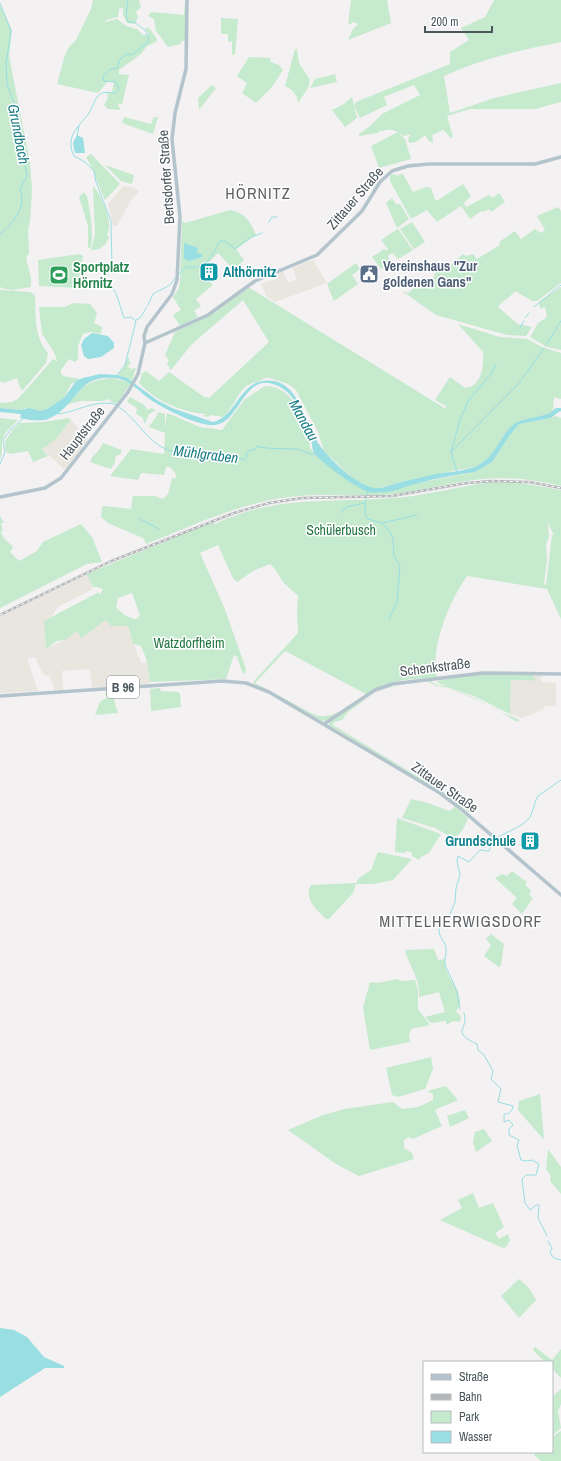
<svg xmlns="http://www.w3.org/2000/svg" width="561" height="1461" viewBox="0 0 561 1461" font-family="'Archivo Narrow',sans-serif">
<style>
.commercial{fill:#e9e5df}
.green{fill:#c6eace;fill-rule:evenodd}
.water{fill:#98dee2}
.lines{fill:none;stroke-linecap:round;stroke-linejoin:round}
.stream{stroke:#98dee2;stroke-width:1}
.river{stroke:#98dee2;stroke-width:4}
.major{stroke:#b4c4cc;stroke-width:3.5}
.rail-casing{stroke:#b4b7ba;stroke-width:2.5}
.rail{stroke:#fff;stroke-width:1;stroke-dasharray:3;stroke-linecap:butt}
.labels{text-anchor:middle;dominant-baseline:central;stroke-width:3;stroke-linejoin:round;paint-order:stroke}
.shield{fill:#fff;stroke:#81898d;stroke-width:1}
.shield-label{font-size:13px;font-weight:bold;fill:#4b575c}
.street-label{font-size:14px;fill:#4b575c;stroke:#fff}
.service-label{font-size:14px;font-weight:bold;fill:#4e5e75;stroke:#fff;text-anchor:start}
.leisure-label{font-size:14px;font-weight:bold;fill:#27864d;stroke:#fff;text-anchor:start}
.culture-label{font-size:14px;font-weight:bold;fill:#0d838f;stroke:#fff;text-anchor:start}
.park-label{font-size:14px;fill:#247640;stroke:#fff}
.water-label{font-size:15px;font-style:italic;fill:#1d8086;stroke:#fff}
.quarter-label{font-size:16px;letter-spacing:1px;fill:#5e6265;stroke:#fff}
</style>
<rect width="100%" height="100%" fill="#f3f1f1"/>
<path class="commercial" d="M123,186L133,187L139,191L130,202L117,226H113L108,204Z
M313,260L327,283L275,302L267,297L261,284L278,278V273L283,271L288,283L297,279L292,268Z
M71,420L88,440L65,470L42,449L56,439Z
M86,574L93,589L58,607L52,616L44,621L46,649L65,640L77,631L81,638L106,620L111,626H128L129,632L141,663H146L150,682L148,684L92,688L90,669L62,671L63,690H55L49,676L43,674L35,657L27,659L38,691L0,693V616Z
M532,675H544L540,678L542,682L556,683V706H546L542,710L522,718L510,714L511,680H532L534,682Z"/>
<path class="green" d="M93,0H139L141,7L136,12L138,17L135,24L127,23L123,15V8L119,9L118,17L106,20L105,22L117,19L126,26L137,29L143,35L149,34L145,28H149L157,39L156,42L147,46L141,54L119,70V74L129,75L122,104L119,103L118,106L121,109L119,110L108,109L104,105L108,98L107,94L112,92L114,82L108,81L98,93L57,84L65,55L69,47L76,40L91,9Z
M185,0V41H181V44L168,47L156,31L154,19L148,16L151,12L184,15Z
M351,0H387L391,23L348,40L353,29L358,24L354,22L348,25Z
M494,0H561V42C520,50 482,59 444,76L450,113L494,98L561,83V102L535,109H470L447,116L453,137L451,138L443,130L432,135L433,143L429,141L425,135L416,142L409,143L408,139L411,134L404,136C394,129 390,128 378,132V133L359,136V134L370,126L382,114L420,95L414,85L384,97L387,105L360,118L354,106L356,102L450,64V52L469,40L461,28L485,17Z
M0,5L12,30L9,56L30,163L32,190L30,222L28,229L29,253L26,258L31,278V287L12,290L1,288L0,286Z
M221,18L238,19L235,54L232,55V41L228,42V34H221Z
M295,49H297L299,63L310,80L308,88L298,103C298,95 292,89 285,86Z
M249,57L270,58L271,62L279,65L283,70L272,87L256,103L242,93L247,83L237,76Z
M335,74L337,82L310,88L315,79Z
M212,85L216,88L199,110L198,98Z
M352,97L357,118L345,127L332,110L344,104Z
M124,117L151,124L154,117H158L153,134L122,123Z
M398,132L405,139L411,159L379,168L371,146Z
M91,154L120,184L105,200C98,185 94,170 86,157Z
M105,165L134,175L132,184L121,181Z
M394,174L399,176V174H403L413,192L426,187L431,188L435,200H438L463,184L471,196L464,203L466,207L489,195L493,198L499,193L505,202L491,212L489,209L483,212L481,211L470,219L461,206L437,222L427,210L411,219L390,181V175Z
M93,186C102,195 114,224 107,234L109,237C106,245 100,251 91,250L95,234Z
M84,192L87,196C90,213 94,230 91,247L88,248V226L79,197Z
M392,198L396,204H400L409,219L397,228L386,203Z
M558,207L561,211V283L537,301H532L515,291C510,298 503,300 498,307L518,324L532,327L526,336L507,335L436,315L402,291L408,293L414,288H418L433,280L435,273L443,263L450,266L463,254L466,256L473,254L477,259L500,245L499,242L515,231L521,239L535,229L541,233L545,230L537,216Z
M230,210C245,213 250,221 256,235L236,249L244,260L234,270L218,253L200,271L213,285L196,299L201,306L194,311L198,317L180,326L173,315L181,310L173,297L179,288L180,281L182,221L185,223Z
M412,222L425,242L414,249L400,229Z
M398,229L413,250L398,259L392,253L388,256L391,263L381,269L372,257L384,249L386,251L388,249L381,240Z
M72,255L80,254L83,256L77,288L39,286L38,260Z
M356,263L360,269L352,275L358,284L334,301L327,284Z
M248,287L446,409V406L435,400L450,377L465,388C482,387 484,365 483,352L458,324L500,337L527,339L542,347L561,353V399L554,397L553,409L551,413L514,424L495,453L486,462L478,466L418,478L375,489L359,484L324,451L318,432L296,390L288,384L267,377C261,382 250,382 244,388C236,397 232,409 223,417L211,415L208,417L203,416L206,414C180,412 156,401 139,383L142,375L141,374L146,371L159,381L169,372L204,397L209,398L269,342L243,300L191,345L171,370L167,364L169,360L165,355L175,332L216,312Z
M561,287V350L547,347L530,337L538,323L547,317L545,307L540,309L539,302Z
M0,290L31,292L35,296C36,317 34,337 48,353L46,363L23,390L20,388L17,378L3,383L0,381Z
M74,303L90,304L97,313L94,323L102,327L101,334L90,332L83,334L78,346V359L75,362L69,359L61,370V374L67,377L80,379L71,384L64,398L47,409L40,411L26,408L20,410L0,408V403L12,402L18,399L53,359L57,361L54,352L42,334L39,307H65Z
M128,357H129V361L131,362L128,367L131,369L136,368L132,381L118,375L124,367Z
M112,378L131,383L117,404L111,402L110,399L102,401H81L66,405C81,387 88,380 112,378Z
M265,386C295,386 304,421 310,444L309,446L314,453L360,487L378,492H388L418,483L475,472L492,462L510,435L519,424L551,418L556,416L561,418V486C533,479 502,476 474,480C449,483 426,490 402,493C365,499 327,492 289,497C239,503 192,526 146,544L143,538L108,523L101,517L102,507L104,506L131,509L133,496H155L163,499L168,494L172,478L175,479L176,474L170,467H166L164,475L141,473L138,480L110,476L131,449L164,454L165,433L149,427L159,412L165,414V428L167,413L200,427L222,430L245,399Z
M130,397L144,405L148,410L151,408L156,410L149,414L145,424L142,417L136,414L137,408L127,402Z
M0,418L18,420C12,426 1,435 2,444C2,450 2,454 0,460Z
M69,418L71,420L56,439L42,449L48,456L33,462L28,451L10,454L6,452L5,441L13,429L20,423L44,422Z
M103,443L122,450L120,455H117L115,458V462L111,469L90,462C93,453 100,452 103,443Z
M492,482L520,483L561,490V619L547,589L467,576C450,600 430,647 437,677C420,679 400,679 383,685C364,693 340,720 322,721L254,684V681L298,633L297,613L298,596L283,582L275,569L270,564L253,571L237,582L233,578L218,545L200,553L224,607L246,669L245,673L243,674L237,657L234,655L226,679L150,682L146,658L141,646L133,644L128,626H111L106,620L81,638L77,631L65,640L57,641L46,649L44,621L99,592L100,595L103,589L97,587H93L86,574L213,522L215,524C276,495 328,503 393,498C426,496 459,486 492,482ZM548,523L554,535H552L546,585L544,584L547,560L546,544L549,537ZM132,593L140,615L136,619C129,619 120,612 116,607L118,598ZM285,651L366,694C350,704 334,721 315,715L255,683Z
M0,516L4,523H1L3,531L1,532L3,537L13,547L10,552L19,561L37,551L43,542L81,524L92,537L102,562L87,564L0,608V603H2L0,602Z
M483,673L532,675L536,680L532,682V680H511L510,714L474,696L438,683L437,681Z
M430,680C436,687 442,685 450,687C474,697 496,710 520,720L517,722L497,709L450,688L436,686L427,681L394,686L378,691L348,712L342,720L334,722L333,725L448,795L470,811V813L436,789L329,725V722L385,687Z
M160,688L161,691L178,692L180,694L181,707L151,711L150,689Z
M106,691L113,697L118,713L95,715L100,702L106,698Z
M411,799L428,803L449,811L455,807L468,818C465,826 462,834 453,838L435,828L402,818Z
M397,818L441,834L429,853L421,857L419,860L412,856L411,852L405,851V853L395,852Z
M378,852L412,859L393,880L373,884H356L353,893L329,919H326C317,910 303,899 311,885L356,883L359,878L371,870Z
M512,871L527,882L525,885L531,890L529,895L533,898L522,914L512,904L517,898L495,878L502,874L507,876Z
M491,934L504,944L501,965L499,967L484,956L491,945L486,939Z
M434,949L438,960L445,959C442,975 461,987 460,1004C459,1007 457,1009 456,1012L461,1016L460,1022L454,1021L446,1025V1021L431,1023L425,1017L445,1012L439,992L419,997C421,980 409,966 405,950Z
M398,979L401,981L415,980L418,990V1009L430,1025L411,1029L409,1035L410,1042L370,1050L363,1008L370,982L377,983Z
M431,1057L433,1069L425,1089L398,1097L392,1095L386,1068Z
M446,1086L458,1100L435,1110L442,1126L413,1139L408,1137L404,1140V1148L412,1153L414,1159L359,1176L336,1164L288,1130L323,1115L345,1109L393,1102L402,1109L418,1107L433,1100V1094L427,1091Z
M540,1094L544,1140L518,1110L519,1101Z
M465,1110L469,1118L450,1127L447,1116Z
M484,1129L492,1141L476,1152L473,1142L475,1132Z
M548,1149L561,1167V1194L550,1181L551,1176L546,1169Z
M473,1193L479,1208L493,1203L504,1227L495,1233L499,1239L508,1234L510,1240L506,1247L503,1248L440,1220L462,1208L458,1200Z
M519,1279L529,1288L536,1300L519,1318L501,1296Z
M535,1347L552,1360L561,1349V1378L552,1369V1362H545L533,1350Z
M561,1389V1404L558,1411L561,1428L552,1436V1397Z
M561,1431V1461H541L534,1455L536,1452H552V1437Z"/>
<path class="water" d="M77,135L83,138L85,153H75L73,143Z
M184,243L198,248L197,253L202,254V257L189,261L184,259Z
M92,333L108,336L114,343V348L101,357L88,359L84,356L81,345L84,339Z
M100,374L117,375L127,378L157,400L172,408L213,422C236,416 239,384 263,381C295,376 303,414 314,436C322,453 355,485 374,488C380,489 388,486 394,484C408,480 422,477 436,474C450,472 464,471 477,466C496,457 499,437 513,425C523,417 546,417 551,412C553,411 554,409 556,408H561V411L557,413L551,418L519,424L510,435L492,462L475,472C456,475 437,478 419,483C405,486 392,494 378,492C372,491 363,489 357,486C349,483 319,460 314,453C312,449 312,443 311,439C305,418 296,391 273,384C243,375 240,422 215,425C200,427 164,409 151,400C138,391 130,379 113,378C77,375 77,405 52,417C49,418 47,420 44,420C36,421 28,420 20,418L21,414L0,412V408L20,410L29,408L40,411L47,409L64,398L76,381L83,378Z
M0,1328L14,1330L27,1337L44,1357L64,1366V1368H45L0,1397Z"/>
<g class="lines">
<path class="stream" d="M0,3L11,31L6,64L7,84L16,108V121L27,176L20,189C27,207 14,222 0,234
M77,136L79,126
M269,222L272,217H277
M198,267C211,263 213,252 220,241H225L235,249L251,237L262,233
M179,274L186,267H196
M148,305L153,294L170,285L176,277
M534,307L561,285
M525,318L529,313
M136,320L140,318L147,307
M520,328L524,321
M546,345L561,321
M117,375L125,365L136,321L131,317L124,318L116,293L105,277L112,268L111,221L96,182L94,171L85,162L74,156C64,136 80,126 89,113C93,107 94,99 100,94C105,91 111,93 115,93L119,89L116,82L104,81L103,76L109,70L117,68L120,59L127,54L132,55L148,42L149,37L145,30L134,22H128L126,15L128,0
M522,379L544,348
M119,407C136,418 148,443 168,450C193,458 217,446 244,460L246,458L247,452L252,449L255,450L257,446C270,450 282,448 295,449C302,449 307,455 315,454
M58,414C76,412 98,398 117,405
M451,452L521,381
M0,464L5,452L3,440L11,429L24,418
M457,472L451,452L460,420L468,401L490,375L496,365
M365,503V514L368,519L382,523L390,532L393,539L394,556L400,566L397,602L389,619
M341,513L346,507L365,503L368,490
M140,519L159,529
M382,523L417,515
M449,917L455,902L456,888L460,875L457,861L458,856L469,862L480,850L489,851L490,849L489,842C499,835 525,826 530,817C534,810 534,802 538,796L561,780
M445,922L439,926C438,939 445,940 446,948C447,954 444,959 445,965L457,991L460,1009
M464,1013C470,1030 449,1031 477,1044L478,1050L484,1055L493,1071L491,1079L501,1089L498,1102L513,1106L512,1110L508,1114H504V1122L509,1120L513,1125L509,1129V1135L519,1140L517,1146L521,1160L526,1161L532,1160L539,1164L536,1175H526L522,1179L525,1203L530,1210L536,1205H539L538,1218L547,1236
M548,1241L552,1248L550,1253L554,1258L561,1260"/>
<path class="river" d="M360,486L368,490L376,491"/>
<path class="major" d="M145,343L208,315L255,281L317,255L362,211L380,182L392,171L408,166L429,164H535L561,157
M145,343L144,336L147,327L172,294L177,280L180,217L172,139L175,113L186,69L187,0
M0,497L45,488L61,478L128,392L138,374L145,343
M0,696L222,681L246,683L269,692L440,793L461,809L561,895
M324,724L375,690L392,684L483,673L561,674"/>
<g class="rail-casing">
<path id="rail" d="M0,615L109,562L234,513L269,503L302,498L392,496L467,483L492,481L529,482L561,488"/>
</g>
<use href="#rail" class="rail"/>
</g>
<defs>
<g id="building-square" transform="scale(1)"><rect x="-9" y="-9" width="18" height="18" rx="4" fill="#0f9aa8" stroke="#fff"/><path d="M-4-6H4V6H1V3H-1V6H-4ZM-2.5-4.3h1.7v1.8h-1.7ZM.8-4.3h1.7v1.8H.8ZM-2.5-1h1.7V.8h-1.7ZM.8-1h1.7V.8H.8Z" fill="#fff"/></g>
<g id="civic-square" transform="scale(1)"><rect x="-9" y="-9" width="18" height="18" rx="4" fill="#5c6f8a" stroke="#fff"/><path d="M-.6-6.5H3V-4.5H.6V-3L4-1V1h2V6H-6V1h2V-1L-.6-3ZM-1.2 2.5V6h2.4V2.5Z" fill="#fff"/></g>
<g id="stadium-square" transform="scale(1)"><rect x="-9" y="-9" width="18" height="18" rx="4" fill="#2e9e5b" stroke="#fff"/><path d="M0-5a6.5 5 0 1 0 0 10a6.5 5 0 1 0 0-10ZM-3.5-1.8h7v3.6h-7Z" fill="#fff"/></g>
</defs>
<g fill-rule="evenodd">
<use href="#building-square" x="209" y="272"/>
<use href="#civic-square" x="369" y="274"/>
<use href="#stadium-square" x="59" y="275"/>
<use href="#building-square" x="530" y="841"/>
</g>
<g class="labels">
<rect class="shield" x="107" y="676" width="32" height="22" rx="3"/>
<g class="shield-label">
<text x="123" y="687">B 96</text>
</g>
<g class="street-label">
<text transform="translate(166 177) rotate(-94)">Bertsdorfer Straße</text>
<text transform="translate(355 198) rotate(-49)">Zittauer Straße</text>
<text transform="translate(82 433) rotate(-52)">Hauptstraße</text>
<text transform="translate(435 667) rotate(-7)">Schenkstraße</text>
<text transform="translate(445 787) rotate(35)">Zittauer Straße</text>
</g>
<g class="service-label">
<text x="383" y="266">Vereinshaus "Zur<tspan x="383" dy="16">goldenen Gans"</tspan></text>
</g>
<g class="leisure-label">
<text x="73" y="267">Sportplatz<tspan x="73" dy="16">Hörnitz</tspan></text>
</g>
<g class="culture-label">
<text x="223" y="272">Althörnitz</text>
<text x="516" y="841" text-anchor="end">Grundschule</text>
</g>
<g class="park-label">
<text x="341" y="530">Schülerbusch</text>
<text x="189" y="643">Watzdorfheim</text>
</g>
<g class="water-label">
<text transform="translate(19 134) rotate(79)">Grundbach</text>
<text transform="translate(304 420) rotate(61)">Mandau</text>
<text transform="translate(206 454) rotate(7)">Mühlgraben</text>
</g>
<g class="quarter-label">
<text x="258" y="193">HÖRNITZ</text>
<text x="461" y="921">MITTELHERWIGSDORF</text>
</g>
</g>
<rect x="423" y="1361" width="130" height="92" fill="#ffffff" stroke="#b7bcbe"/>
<rect x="431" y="1374" width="20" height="6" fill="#b4c4cc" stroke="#b7bcbe"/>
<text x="459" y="1381" font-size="12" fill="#4b575c">Straße</text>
<rect x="431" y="1394" width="20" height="6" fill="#b4b7ba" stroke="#b7bcbe"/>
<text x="459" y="1401" font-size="12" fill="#4b575c">Bahn</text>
<rect x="431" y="1411" width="20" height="12" fill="#c6eace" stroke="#b7bcbe"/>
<text x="459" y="1421" font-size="12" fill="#4b575c">Park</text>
<rect x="431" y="1431" width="20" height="12" fill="#98dee2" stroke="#b7bcbe"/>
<text x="459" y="1441" font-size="12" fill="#4b575c">Wasser</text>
<path d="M425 26v6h67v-6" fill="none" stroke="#4b575c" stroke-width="2"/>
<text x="431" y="26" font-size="12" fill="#4b575c" stroke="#ffffff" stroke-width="3" paint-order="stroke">200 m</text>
</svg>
